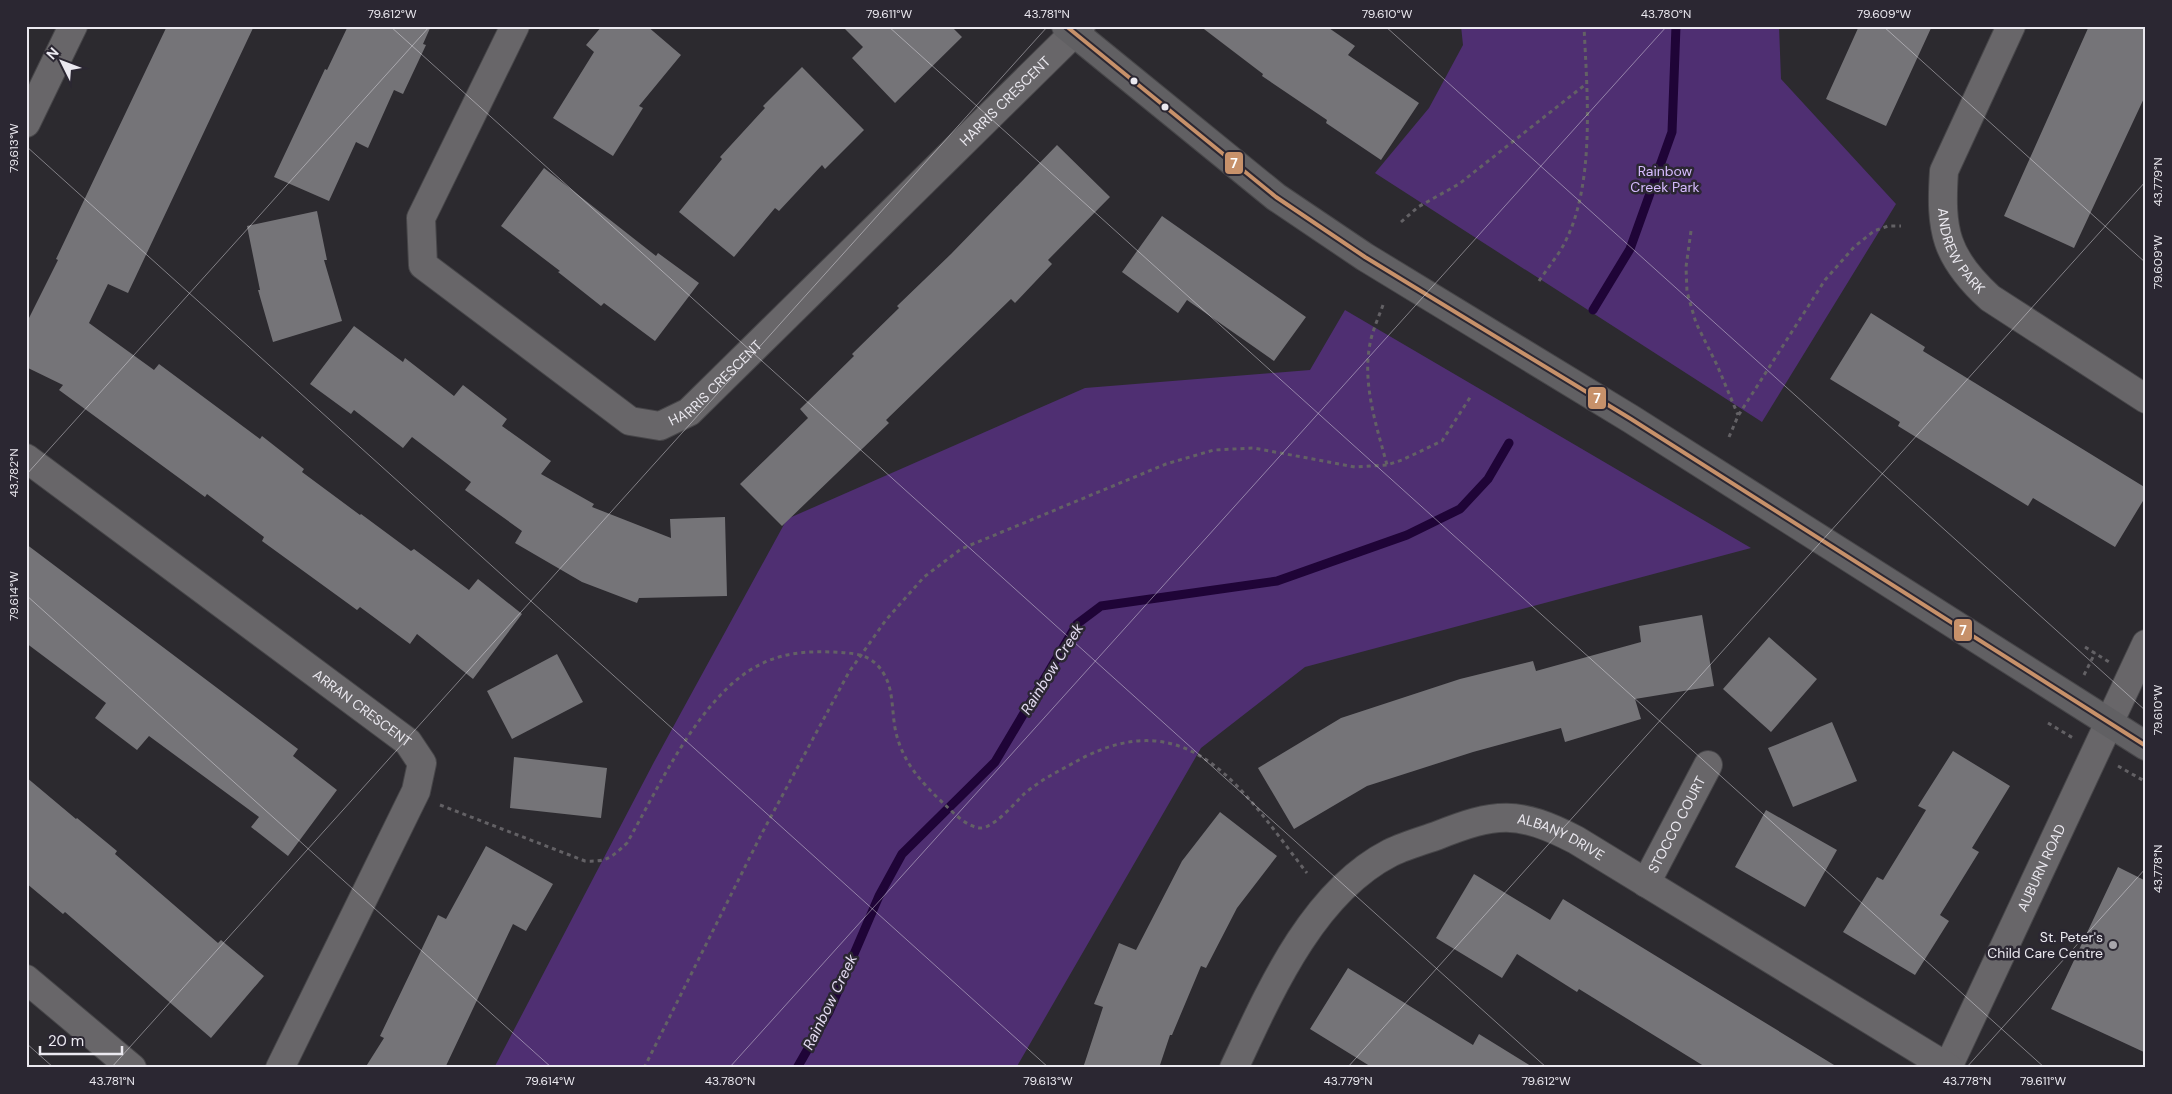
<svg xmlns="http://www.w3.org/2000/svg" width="2172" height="1094" viewBox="0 0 2172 1094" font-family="'DM Sans',sans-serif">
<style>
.green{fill:#4f2f72}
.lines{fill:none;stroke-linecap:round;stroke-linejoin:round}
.stream{stroke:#1f0437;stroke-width:9}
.building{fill:#757478}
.street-casing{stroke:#474649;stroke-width:30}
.secondary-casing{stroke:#474649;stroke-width:30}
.path{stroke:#636165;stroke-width:3;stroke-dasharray:4 4;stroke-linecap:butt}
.street{stroke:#686669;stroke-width:28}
.secondary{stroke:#616063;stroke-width:28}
.bus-1-casing{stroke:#2b2732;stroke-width:8}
.bus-1{stroke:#c7916a;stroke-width:4}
.ticks{fill:none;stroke:#ebe9f0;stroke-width:1;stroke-opacity:0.45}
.bus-dot{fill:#ebe9f0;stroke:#2b2732;stroke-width:2}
.poi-dot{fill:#a8a6ac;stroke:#2b2732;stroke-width:2}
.labels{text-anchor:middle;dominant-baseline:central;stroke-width:5;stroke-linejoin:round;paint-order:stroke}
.street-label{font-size:14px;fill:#ebe9f0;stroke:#2b2732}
.park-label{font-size:14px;fill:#d6bcfe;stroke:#2b2732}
.poi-label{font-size:14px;fill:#ebe9f0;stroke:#2b2732;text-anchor:end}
.water-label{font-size:15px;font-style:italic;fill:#e3dbf1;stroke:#2b2732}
.line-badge{stroke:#2b2732;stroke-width:2}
.badge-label{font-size:14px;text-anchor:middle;font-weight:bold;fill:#fff}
.neatline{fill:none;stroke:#ebe9f0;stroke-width:2}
.ticks-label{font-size:12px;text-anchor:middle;fill:#ebe9f0}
</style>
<rect width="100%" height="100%" fill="#2c2a2f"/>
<path class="green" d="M1461,26H1779L1781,79L1896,204L1762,422L1375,173L1429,108L1463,45Z
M1345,310L1751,548L1305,667L1201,748L1016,1068H494L654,762L787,519L1085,388L1310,370Z"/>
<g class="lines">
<path class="stream" d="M1593,310L1630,249L1672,132L1676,26
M797,1068L829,1012L879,896L902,854L995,762L1077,624L1101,606L1277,581L1407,535L1460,509L1488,479L1509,443"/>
</g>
<path class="building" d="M167,26H254L128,293L108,284L89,323L154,370L159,364L260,439L262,436L304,469L302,472L360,515L361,514L411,551L414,549L469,590L478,579L522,614L473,679L417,634L410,644L360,607L357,610L262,541L264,537L207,494L205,497L59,390L63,385L26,367V324L58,260L56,259Z
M348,26H431L423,44L426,45L403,94L394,90L368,148L356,142L329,201L274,177L325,69L327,70Z
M602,26H647L681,55L639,106L643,108L613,156L553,118L594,52L586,45Z
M842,26H951L962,37L895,103L852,58L863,47Z
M1200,26H1326L1355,46L1348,55L1419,103L1381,160L1326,123L1327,120L1262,76L1263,74Z
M1859,26H1932L1886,126L1826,99Z
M2089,26H2146V94L2074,248L2004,216Z
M802,67L864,130L825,169L822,165L779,211L775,208L734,257L679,212L722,159L720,157L765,108L763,106Z
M1057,145L1110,197L1048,260L1052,264L1015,303L1011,299L886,420L889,423L782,526L740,484L808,418L800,409L854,356L852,354L899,308L897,306L951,254Z
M544,168L656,256L658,253L699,283L655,341L604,303L601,306L558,272L560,271L501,226Z
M317,211L327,260H324L342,321L273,342L258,290H260L247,226Z
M1162,216L1306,317L1274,361L1187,300L1178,313L1122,272Z
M1871,313L1925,347L1923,351L2146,488V496L2115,547L2033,498L2028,506L1898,426L1900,422L1830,379Z
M354,326L403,362L405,358L454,396L463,385L507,419L502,426L551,461L541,474L594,504L592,507L671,538L670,519L725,517L727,596L639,598L637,603L582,582L515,543L522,531L465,490L471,482L412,437L403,448L354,410L351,414L310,384Z
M26,544L298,749L293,756L337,790L288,856L251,827L259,817L149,736L137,750L95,718L106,703L26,643Z
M1702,615L1714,686L1635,699L1641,719L1565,742L1561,728L1473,752L1367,786L1294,829L1258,768L1341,718L1460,679L1533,661L1536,671L1641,642L1639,626Z
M1769,637L1817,679L1771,732L1723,689Z
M557,654L583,702L512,739L487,691Z
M1832,722L1857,781L1793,807L1768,748Z
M1953,751L2010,786L1972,848L1979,852L1940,915L1949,921L1915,975L1843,932L1877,877L1883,880L1926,810L1918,806Z
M514,757L607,768L601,818L510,808Z
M26,777L76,819L77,818L117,851L115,854L218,943L221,940L264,976L211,1038L65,912L63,914L26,883Z
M1766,810L1837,850L1805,907L1735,867Z
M1220,812L1277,856L1237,908L1206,968L1201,966L1172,1035H1170L1159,1068H1083L1103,1007L1094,1004L1119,943L1136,950L1182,861Z
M486,846L553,884L526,931L513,924L445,1068H365L384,1038L380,1036L438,915L446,919Z
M2118,867L2146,881V1053L2051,1009Z
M1474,874L1550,920L1563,899L1839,1068H1707L1579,989L1577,992L1517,954L1502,978L1436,938Z
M1348,968L1473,1045L1479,1034L1534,1068H1373L1310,1029Z"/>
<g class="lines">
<g class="street-casing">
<g id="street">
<path id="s1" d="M515,26L421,218L423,265L630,421L660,426L689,412L1081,26"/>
<path id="s2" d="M2011,26L1944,171C1940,230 1945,257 1990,298L2146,399"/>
<path d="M26,123L73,26"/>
<path id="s3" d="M26,458L408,742L422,763L416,791L280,1068"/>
<path id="s4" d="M1646,883L1708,765"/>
<path d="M26,979L132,1068"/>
<path id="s5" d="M1948,1067L2146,644"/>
<path id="s6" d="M1234,1068C1269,993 1312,893 1390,853C1404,846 1421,841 1436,836C1496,812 1518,810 1576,840L1949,1068"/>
</g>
</g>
<g class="secondary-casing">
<path id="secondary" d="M1066,26L1276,197L1365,257L1631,419L2146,746"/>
</g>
<path class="path" d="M1401,222L1418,207L1459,184L1586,84
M1691,231L1686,267L1687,292L1696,323L1717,365L1738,415
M1539,281C1547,269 1556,258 1563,246C1596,186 1587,93 1584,26
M1383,305C1379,316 1374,327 1371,339C1361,381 1376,424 1387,465L1402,460L1442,441L1471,396
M1729,437L1738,416L1825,280L1854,247L1874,231L1888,226H1901
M2085,647L2109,662
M2084,675L2095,653
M2048,723L2073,738
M2118,766L2146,782
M440,805L585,861C607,862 611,858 627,843C659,787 701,693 761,664C783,653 807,651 831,652C854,653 873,653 885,676C893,690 892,711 895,728C901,760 920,781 943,803C953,812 964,825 979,828C992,830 1015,803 1024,794C1040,780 1059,771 1077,761C1192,698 1245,794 1307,873
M644,1068L761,835L849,672L886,620L924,577L961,549L1166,464L1214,450L1254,448L1355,467L1387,465"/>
<use href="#street" class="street"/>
<use href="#secondary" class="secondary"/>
<g class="bus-1-casing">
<path id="bus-1" d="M1066,26L1276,197L1365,257L1631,419L2146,746"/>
</g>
<use href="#bus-1" class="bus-1"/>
</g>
<path class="ticks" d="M390,26L1547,1068M888,26L2045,1068M1385,26L2146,711M1883,26L2146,263M26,146L1049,1068M26,475L430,26M26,595L552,1068M26,1043L54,1068M111,1068L1048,26M729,1068L1667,26M1347,1068L2146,181M1966,1068L2146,868"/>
<g class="bus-dot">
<circle cx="1134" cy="81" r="4.5"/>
<circle cx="1165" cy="107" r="4.5"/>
</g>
<circle class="poi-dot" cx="2113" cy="945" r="5"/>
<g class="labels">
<g class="street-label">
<text stroke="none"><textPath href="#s1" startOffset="1026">HARRIS CRESCENT</textPath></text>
<text stroke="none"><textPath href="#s2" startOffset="244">ANDREW PARK</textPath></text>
<text stroke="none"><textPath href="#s1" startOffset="621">HARRIS CRESCENT</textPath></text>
<text stroke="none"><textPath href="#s3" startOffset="419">ARRAN CRESCENT</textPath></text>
<text stroke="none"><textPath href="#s4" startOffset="66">STOCCO COURT</textPath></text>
<text stroke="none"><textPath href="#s6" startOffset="451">ALBANY DRIVE</textPath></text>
<text stroke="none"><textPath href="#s5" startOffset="220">AUBURN ROAD</textPath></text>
</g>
<g class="park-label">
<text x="1665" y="171">Rainbow<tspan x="1665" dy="16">Creek Park</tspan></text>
</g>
<g class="poi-label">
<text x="2103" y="937">St. Peter's<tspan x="2103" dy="16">Child Care Centre</tspan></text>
</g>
<g class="water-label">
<text transform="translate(1052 669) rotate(-58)">Rainbow Creek</text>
<text transform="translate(830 1002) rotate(-64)">Rainbow Creek</text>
</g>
</g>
<g class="line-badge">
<rect x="1224" y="151" width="20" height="24" rx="5" fill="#c7916a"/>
<rect x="1587" y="386" width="20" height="24" rx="5" fill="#c7916a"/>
<rect x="1953" y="618" width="20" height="24" rx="5" fill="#c7916a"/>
</g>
<g class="badge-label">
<text x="1234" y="168">7</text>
<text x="1597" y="403">7</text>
<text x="1963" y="635">7</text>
</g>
<rect width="2172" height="1094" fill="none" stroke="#2b2732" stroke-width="55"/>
<g transform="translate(62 62) rotate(312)" stroke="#2b2732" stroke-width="4" paint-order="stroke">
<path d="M0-4L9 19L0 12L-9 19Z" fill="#ebe9f0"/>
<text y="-8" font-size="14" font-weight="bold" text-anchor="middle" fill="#ebe9f0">N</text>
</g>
<path d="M40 1046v8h82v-8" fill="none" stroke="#ebe9f0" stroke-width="2.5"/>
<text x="48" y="1046" font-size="15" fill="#ebe9f0" stroke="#2b2732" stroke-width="4" paint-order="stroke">20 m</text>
<rect x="28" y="28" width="2116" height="1038" class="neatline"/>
<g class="ticks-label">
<text x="392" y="18">79.612°W</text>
<text x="889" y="18">79.611°W</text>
<text x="1047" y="18">43.781°N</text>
<text x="1387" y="18">79.610°W</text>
<text x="1666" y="18">43.780°N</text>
<text x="1884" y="18">79.609°W</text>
<text transform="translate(14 148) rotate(-90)" y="4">79.613°W</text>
<text transform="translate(2158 182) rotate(-90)" y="4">43.779°N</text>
<text transform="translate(2158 262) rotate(-90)" y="4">79.609°W</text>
<text transform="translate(14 473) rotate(-90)" y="4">43.782°N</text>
<text transform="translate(14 596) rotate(-90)" y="4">79.614°W</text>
<text transform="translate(2158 710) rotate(-90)" y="4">79.610°W</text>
<text transform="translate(2158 869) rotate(-90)" y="4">43.778°N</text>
<text x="112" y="1085">43.781°N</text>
<text x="550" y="1085">79.614°W</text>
<text x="730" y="1085">43.780°N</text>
<text x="1048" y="1085">79.613°W</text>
<text x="1348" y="1085">43.779°N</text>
<text x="1546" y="1085">79.612°W</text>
<text x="1967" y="1085">43.778°N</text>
<text x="2043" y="1085">79.611°W</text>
</g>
</svg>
